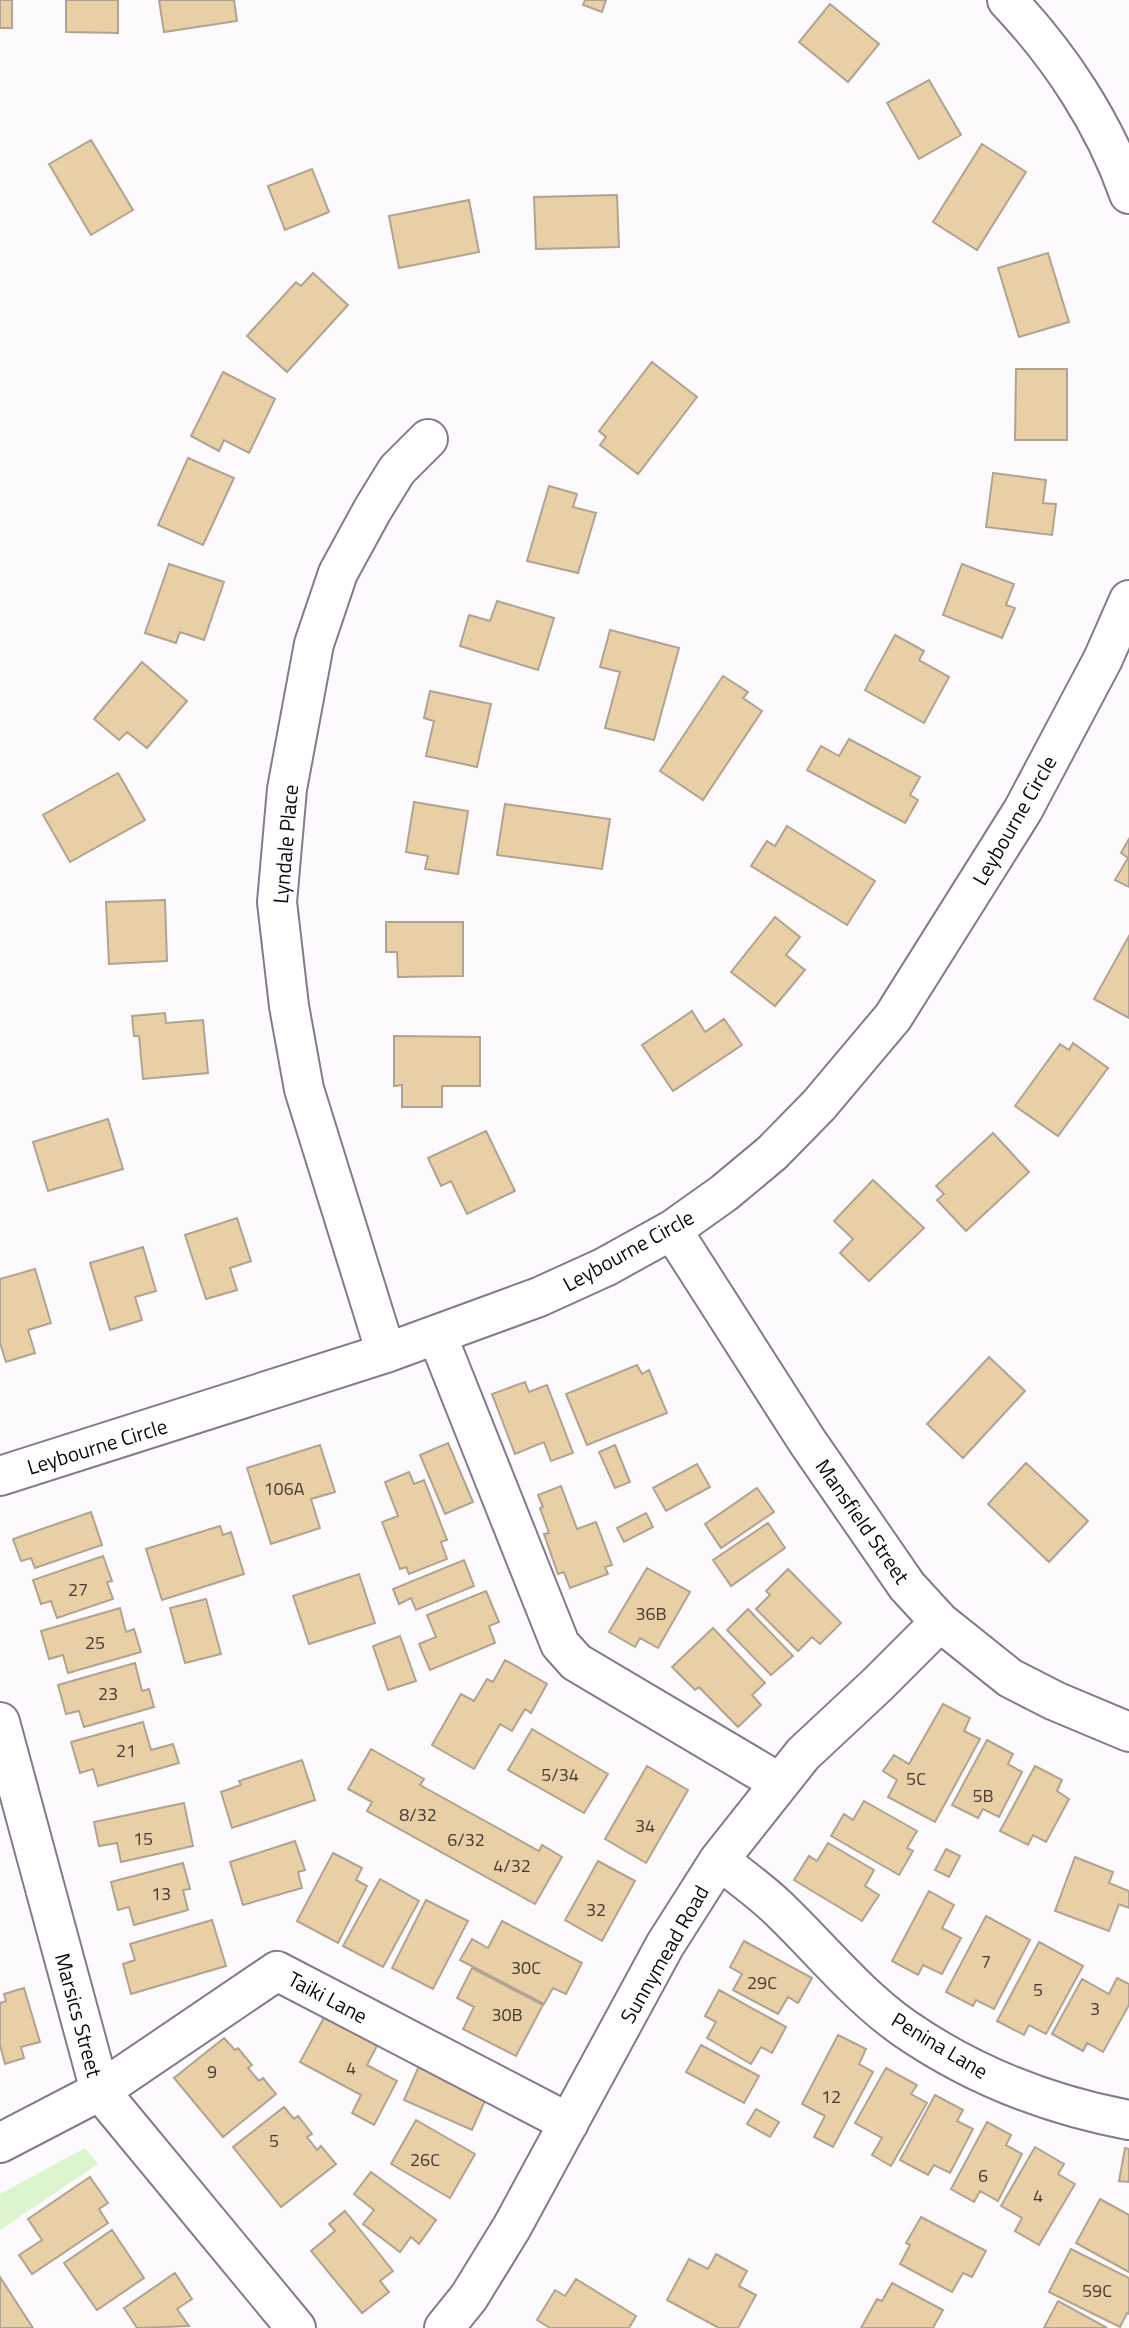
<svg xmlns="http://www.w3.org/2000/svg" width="1129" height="2328" viewBox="0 0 1129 2328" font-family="'Titillium Web',sans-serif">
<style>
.green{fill:#dbf6ce}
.building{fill:#e9cfa6;stroke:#b0a38f;stroke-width:2}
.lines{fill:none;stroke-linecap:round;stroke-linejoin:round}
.minor-casing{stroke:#86798b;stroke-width:42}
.minor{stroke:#fff;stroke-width:38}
.labels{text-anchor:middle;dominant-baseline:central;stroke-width:5;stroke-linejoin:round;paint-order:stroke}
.number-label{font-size:18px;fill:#453b36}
.street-label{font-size:21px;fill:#0e0a10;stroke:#fff}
</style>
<rect width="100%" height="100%" fill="#fdfafe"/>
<path class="green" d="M85,2148L98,2164L0,2230V2194Z"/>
<path class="building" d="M0,0H12V28H0Z
M66,0H118V33L66,32Z
M159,0H234L237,21L164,32Z
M585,0H606L602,12L583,5Z
M830,4L879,44L848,82L799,42Z
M929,80L961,135L919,159L887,103Z
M91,140L133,210L91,235L49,164Z
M982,144L1026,172L977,250L933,222Z
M312,169L329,212L285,230L268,186Z
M617,195L619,247L536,249L534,197Z
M469,200L479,252L399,268L389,216Z
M1048,253L1069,322L1019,337L998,268Z
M313,273L348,305L287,372L247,336L296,282L301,286Z
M652,362L697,397L638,474L600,445L606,437L599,431Z
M1016,369H1067V440H1015Z
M223,372L275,399L249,453L224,440L219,451L191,436Z
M188,458L234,478L203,545L158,525Z
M993,473L1046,480L1043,503L1056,504L1052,535L986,527Z
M549,486L577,494L573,507L596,513L578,573L527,561Z
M169,564L224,582L204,640L180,632L176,643L145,633Z
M962,564L1014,584L1006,605L1015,608L1002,638L943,615Z
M497,601L554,618L538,670L460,646L469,615L490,621Z
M610,630L679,648L654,740L605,728L620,672L600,667Z
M895,635L924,651L919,660L949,677L924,723L865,690Z
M142,662L187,701L147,748L127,732L119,740L94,719Z
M723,676L748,692L743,698L762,711L703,800L660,771Z
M430,691L491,704L477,767L426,756L434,721L424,718Z
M849,739L920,777L910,795L918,800L905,823L807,770L821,746L839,756Z
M118,773L145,820L70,862L43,815Z
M414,802L468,811L458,874L425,869L428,856L406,852Z
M505,804L610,819L602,869L497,855Z
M787,826L875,881L847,925L751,866L767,841L775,846Z
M1129,839V887L1115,880L1128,858L1121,853Z
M165,900L167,961L109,964L106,902Z
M775,917L800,937L786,955L805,970L775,1006L731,972Z
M386,922H463V976L398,977L397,952H386Z
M1129,936V1018L1094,999Z
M692,1011L705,1032L724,1019L742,1045L673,1091L642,1045Z
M165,1013L166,1023L203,1020L208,1073L143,1079L139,1036H134L132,1016Z
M394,1036L480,1037V1086H442V1107H402V1085L394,1086Z
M1073,1043L1108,1068L1058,1136L1015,1106L1060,1044L1069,1050Z
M108,1119L123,1169L48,1191L33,1142Z
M486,1131L515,1191L467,1214L451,1181L441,1186L428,1158Z
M993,1133L1029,1172L966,1231L937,1200L944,1194L936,1186Z
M873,1180L924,1228L869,1281L840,1253L853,1239L834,1221Z
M237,1218L251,1261L230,1268L237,1290L206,1299L185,1235Z
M143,1247L156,1291L135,1297L142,1320L110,1330L90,1263Z
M35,1269L51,1323L28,1330L35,1353L6,1362L0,1343V1279Z
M989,1357L1025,1391L963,1458L927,1424Z
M637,1365L642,1374L649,1370L667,1413L587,1445L566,1394Z
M525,1382L529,1392L547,1385L573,1453L551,1461L544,1442L515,1454L492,1394Z
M448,1443L473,1502L445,1514L420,1455Z
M320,1445L335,1492L311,1499L320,1528L271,1544L247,1468Z
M615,1445L630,1482L615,1488L599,1452Z
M1026,1463L1088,1521L1049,1562L988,1504Z
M697,1464L710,1487L666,1511L653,1488Z
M409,1472L414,1484L424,1480L447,1540L441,1542L447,1559L409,1574L406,1567L400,1569L382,1522L398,1516L385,1482Z
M561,1486L577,1529L596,1522L612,1565L605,1567L608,1574L570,1588L564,1572L558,1574L544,1534L549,1533L540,1508L543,1507L538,1495Z
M757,1488L774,1512L721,1548L705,1524Z
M91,1512L102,1545L35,1568L31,1558L21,1561L13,1539Z
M646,1513L653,1527L624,1542L617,1528Z
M768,1523L785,1548L731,1586L713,1560Z
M220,1526L223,1535L231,1532L244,1574L162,1600L146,1549Z
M103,1556L112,1581L107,1582L113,1599L57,1618L51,1601L41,1604L33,1580Z
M464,1560L474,1586L416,1610L411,1598L399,1604L393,1589Z
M647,1568L690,1592L658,1648L640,1638L635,1647L609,1632Z
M788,1569L841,1623L820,1644L812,1637L798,1651L756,1609L770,1595L766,1591Z
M359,1574L375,1623L309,1644L293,1596Z
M486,1591L499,1622L489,1626L495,1643L430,1670L419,1644L436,1637L427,1615Z
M206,1599L221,1654L185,1663L170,1608Z
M120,1608L126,1632L134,1629L141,1652L68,1673L63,1655L49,1659L41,1631Z
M748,1609L793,1656L771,1675L727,1630Z
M713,1628L765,1683L752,1695L761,1705L738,1727L699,1687L695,1690L672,1667Z
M400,1636L416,1681L388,1690L373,1646Z
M505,1660L547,1684L531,1713L525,1709L512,1731L500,1724L474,1769L432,1745L461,1694L474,1701L487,1679L493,1682Z
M135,1663L142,1691L149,1689L154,1707L84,1727L79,1711L66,1714L58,1685Z
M943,1704L970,1718L964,1731L980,1739L935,1822L888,1797L897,1780L883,1771L894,1755L909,1764Z
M143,1722L151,1750L173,1744L179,1763L98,1786L93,1769L80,1773L71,1742Z
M532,1729L608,1774L584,1813L508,1770Z
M987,1740L1013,1754L1008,1764L1022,1772L999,1817L983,1809L978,1818L952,1805Z
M371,1749L424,1779L420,1785L539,1851L542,1845L562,1857L535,1904L367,1811L372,1802L348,1789Z
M302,1760L315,1800L232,1828L221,1792L241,1785L239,1781Z
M647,1766L688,1790L646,1863L605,1839Z
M1035,1766L1062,1780L1057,1791L1069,1799L1046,1842L1033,1835L1028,1845L1000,1831Z
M864,1801L917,1831L907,1848L913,1851L899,1875L831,1836L844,1814L853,1820Z
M184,1803L193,1846L121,1862L117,1843L99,1846L94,1822Z
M295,1841L305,1870L298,1872L302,1888L243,1905L230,1862Z
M828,1843L874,1870L865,1886L879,1895L862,1921L794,1880L809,1856L817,1861Z
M946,1849L960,1856L949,1877L935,1870Z
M333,1853L362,1868L356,1880L367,1886L338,1943L297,1921Z
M1075,1857L1113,1872L1109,1883L1129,1891V1908L1119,1904L1109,1931L1055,1911Z
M598,1861L635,1881L602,1941L565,1920Z
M183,1863L190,1889L183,1890L188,1910L134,1925L129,1907L118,1910L111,1882Z
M380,1879L419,1901L383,1967L343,1946Z
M929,1891L954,1905L942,1928L961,1938L942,1974L923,1965L918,1975L892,1961Z
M426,1900L468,1921L433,1989L392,1968Z
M986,1916L1030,1940L994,2009L976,2000L973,2006L946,1992Z
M212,1920L226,1966L131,1994L123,1964L135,1960L130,1944Z
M502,1921L582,1963L566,1994L553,1988L544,2004L460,1960L472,1939L488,1948Z
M744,1941L812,1978L798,2003L788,1997L778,2014L733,1990L742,1974L730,1967Z
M1039,1942L1083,1966L1046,2034L1029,2025L1024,2035L997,2021Z
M472,1968L543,2005L516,2056L463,2029L474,2007L457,1998Z
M1117,1978L1129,1984V2005L1103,2052L1087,2043L1083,2051L1052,2034L1082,1979L1109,1994Z
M24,1988L40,2042L21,2047L24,2058L5,2064L0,2045V2003L6,2001L4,1994Z
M719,1990L786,2027L772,2053L761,2047L751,2064L707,2038L716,2022L705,2016Z
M326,2014L379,2042L367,2065L397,2081L374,2125L352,2113L361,2095L300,2062Z
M838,2035L866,2049L859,2064L873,2072L833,2147L814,2137L825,2116L802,2104Z
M224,2038L235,2050L238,2048L252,2065L248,2068L259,2081L263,2078L276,2094L223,2137L174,2078Z
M701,2045L759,2076L744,2103L686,2072Z
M419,2066L487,2096L472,2130L404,2100Z
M886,2068L917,2085L911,2094L927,2103L891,2166L872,2155L882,2138L855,2123Z
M935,2095L963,2110L957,2121L973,2129L950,2173L934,2165L928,2175L900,2160Z
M284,2107L294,2119L298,2116L312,2134L307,2137L317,2150L321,2146L336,2164L281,2207L233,2147Z
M756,2109L779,2122L770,2137L747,2124Z
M416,2120L475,2154L450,2198L391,2164Z
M987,2122L1011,2135L1006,2145L1022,2154L998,2201L980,2191L974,2202L951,2189Z
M1035,2147L1064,2164L1058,2174L1075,2184L1039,2245L1015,2231L1022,2218L1001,2206Z
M1125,2148L1129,2149V2182L1119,2181Z
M371,2172L436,2220L419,2244L411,2237L400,2252L363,2224L374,2210L354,2194Z
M90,2177L108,2203L99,2209L108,2223L32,2274L19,2255L42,2240L28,2219Z
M1100,2199L1129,2215V2272L1076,2243Z
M345,2211L393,2271L380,2281L389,2292L362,2313L311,2251L335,2231L329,2224Z
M921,2217L986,2251L972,2277L963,2273L952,2292L900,2264L910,2245L906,2243Z
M112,2230L144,2278L97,2310L64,2263Z
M1071,2249L1129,2278V2314L1127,2313L1120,2327L1049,2292Z
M716,2254L747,2271L739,2286L756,2295L738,2328H719L667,2300L689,2259L708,2269Z
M175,2273L192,2299L177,2309L189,2326L137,2328L124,2308Z
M0,2277L33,2328H0Z
M576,2279L636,2316L629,2328H550L537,2320L555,2290L565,2296Z
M892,2283L943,2310L933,2328H861L877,2299L882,2301Z
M1058,2301L1107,2328H1044Z"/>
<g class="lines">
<g class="minor-casing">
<path id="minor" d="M1007,0C1059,55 1104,122 1129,194
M672,1230L807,1441L907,1586L940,1622L1010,1678L1055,1701L1129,1732
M437,1335L560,1644L576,1662L780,1783
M386,1353L304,1089L289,1006L277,902L287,789L314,644L338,573L373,509L397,470L428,439
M0,1476L386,1353L539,1297L605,1267L672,1230L724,1193L772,1153L819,1105L893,1017L1023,810L1103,659L1129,600
M0,1722L100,2091L296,2328
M719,1860C738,1875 759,1890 777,1907C819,1947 856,1994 904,2028C972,2075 1049,2105 1129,2120
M0,2143L100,2091L277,1971L569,2123
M444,2328L469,2297L512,2227L665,1945L719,1860L803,1754L878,1684L940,1622"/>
</g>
<use href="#minor" class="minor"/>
</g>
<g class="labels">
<g class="number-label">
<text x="284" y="1488">106A</text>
<text x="78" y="1589">27</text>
<text x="651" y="1613">36B</text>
<text x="95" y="1642">25</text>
<text x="108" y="1693">23</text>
<text x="126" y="1750">21</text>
<text x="560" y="1774">5/34</text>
<text x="916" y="1778">5C</text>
<text x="983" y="1795">5B</text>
<text x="418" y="1814">8/32</text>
<text x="645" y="1825">34</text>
<text x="143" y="1838">15</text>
<text x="466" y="1839">6/32</text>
<text x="512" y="1865">4/32</text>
<text x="161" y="1893">13</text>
<text x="596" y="1909">32</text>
<text x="986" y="1961">7</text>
<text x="526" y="1967">30C</text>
<text x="762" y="1982">29C</text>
<text x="1038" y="1989">5</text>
<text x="1095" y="2008">3</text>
<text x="507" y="2014">30B</text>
<text x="351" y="2067">4</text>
<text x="212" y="2071">9</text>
<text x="831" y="2096">12</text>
<text x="274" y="2140">5</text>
<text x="425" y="2159">26C</text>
<text x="983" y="2175">6</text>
<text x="1038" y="2195">4</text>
<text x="1097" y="2290">59C</text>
</g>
<g class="street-label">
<text transform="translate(1014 820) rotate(-60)">Leybourne Circle</text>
<text transform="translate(285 844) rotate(-85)">Lyndale Place</text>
<text transform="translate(628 1250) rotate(-29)">Leybourne Circle</text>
<text transform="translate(97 1446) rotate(-17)">Leybourne Circle</text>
<text transform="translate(863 1521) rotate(55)">Mansfield Street</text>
<text transform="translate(664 1954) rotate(-60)">Sunnymead Road</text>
<text transform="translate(328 1997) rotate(28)">Taiki Lane</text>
<text transform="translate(79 2015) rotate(75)">Marsics Street</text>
<text transform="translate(940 2045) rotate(31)">Penina Lane</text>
</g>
</g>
</svg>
